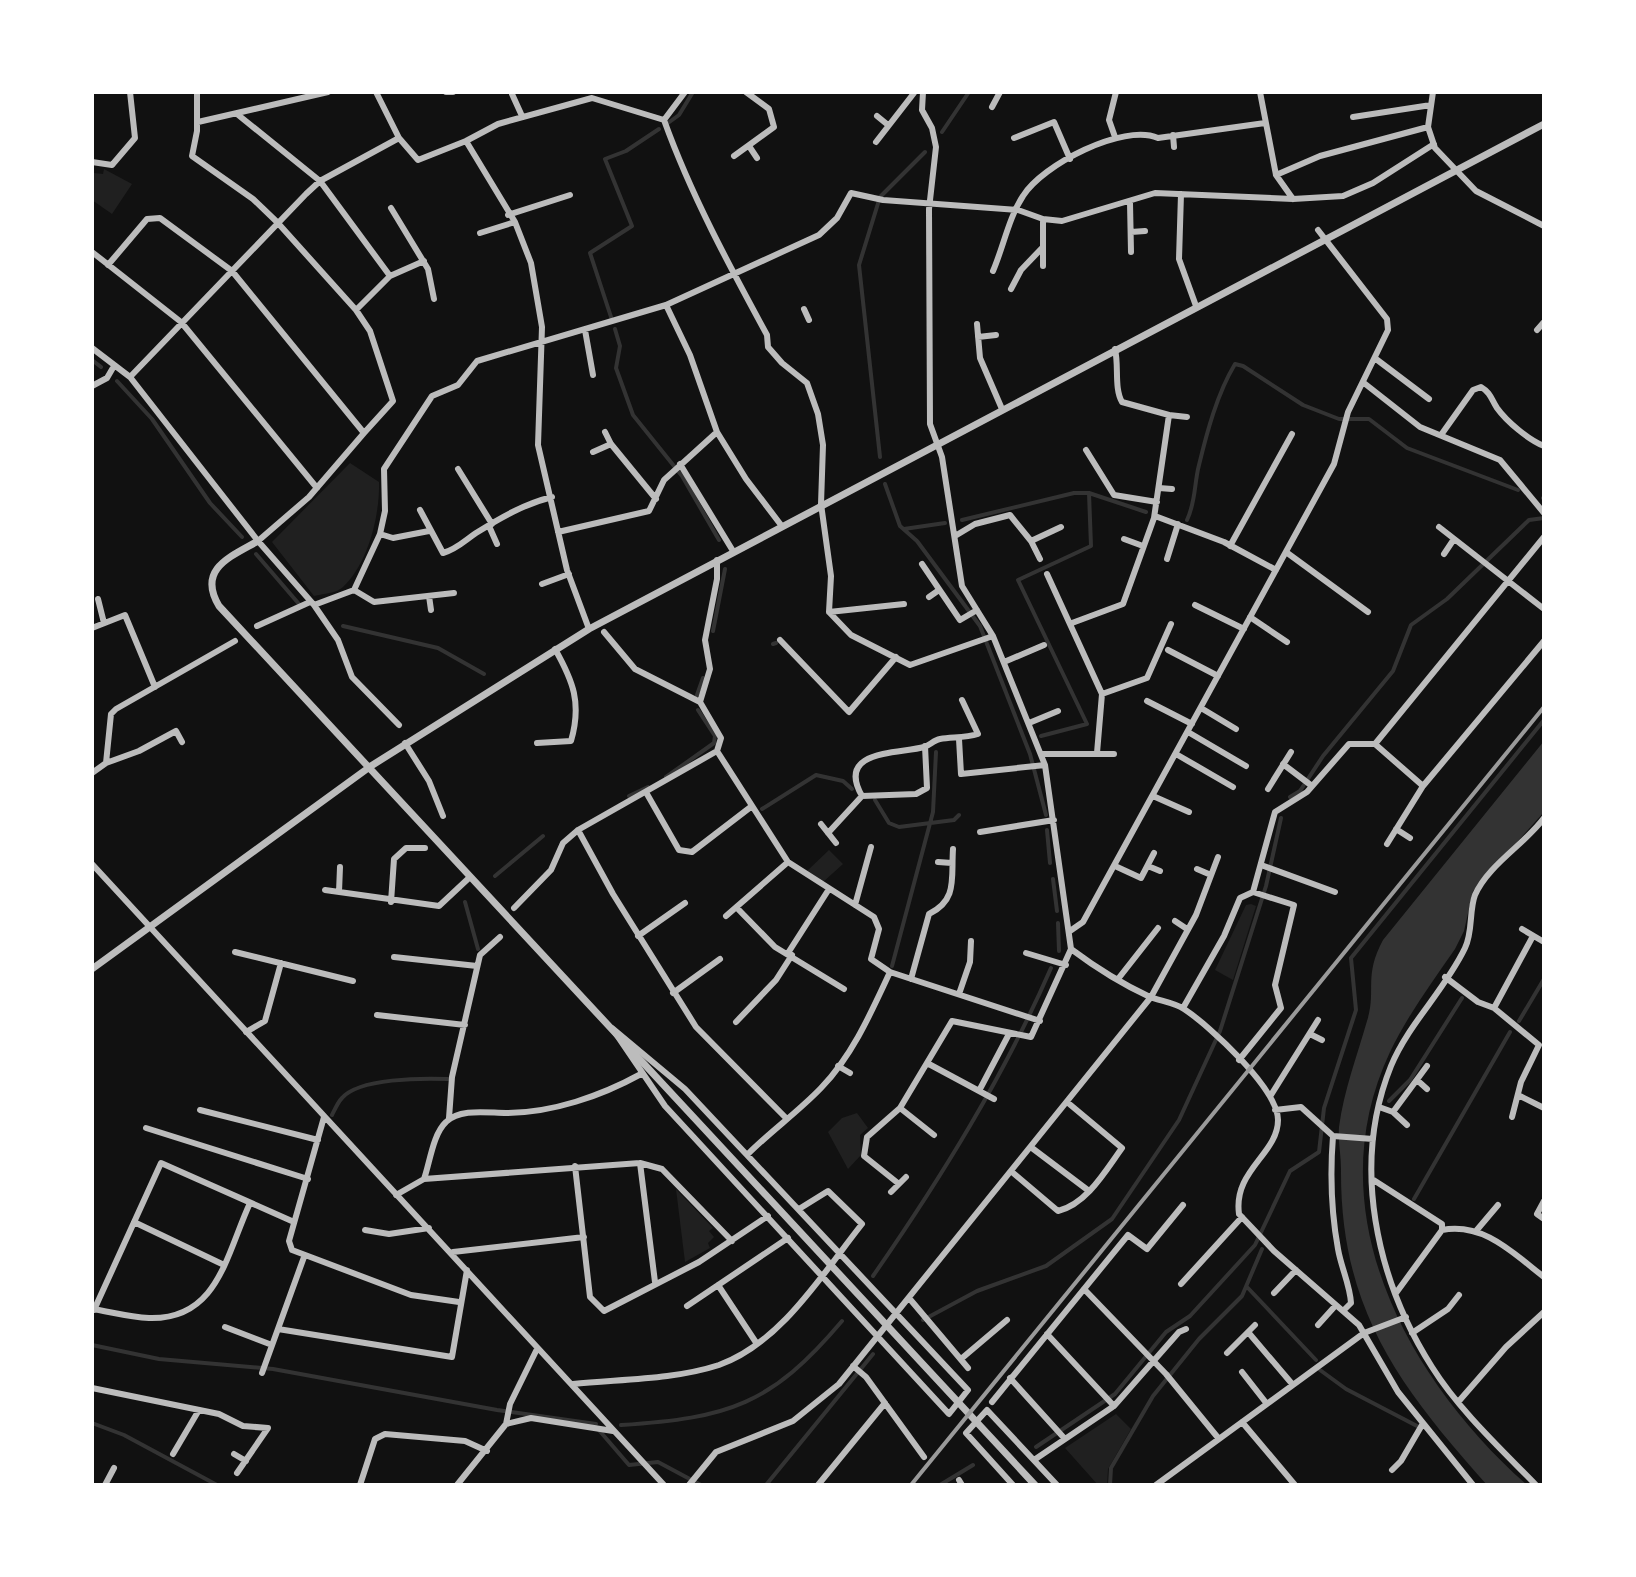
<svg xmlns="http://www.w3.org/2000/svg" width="1636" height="1577" viewBox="0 0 1636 1577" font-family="'Open Sans',sans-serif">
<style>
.green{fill:#202020}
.water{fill:#333}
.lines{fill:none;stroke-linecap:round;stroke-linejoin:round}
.stream{stroke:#333;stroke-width:4}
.minor{stroke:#bcbcbc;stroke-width:6}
.tertiary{stroke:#bcbcbc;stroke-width:7}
.rail{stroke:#9a9a9a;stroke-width:4}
</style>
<rect width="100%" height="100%" fill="#111"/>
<path class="green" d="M104,169L132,184L112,214L92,200L94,173L103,174Z
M350,463L379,482C380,515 368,564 343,587C337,593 323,594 314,596L272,542Z
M829,850L843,864L823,882L807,871Z
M1251,904L1256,906L1233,980L1215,970L1246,905Z
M857,1113L868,1128L860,1135L861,1155L848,1169L828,1132L842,1118Z
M676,1189L713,1228L709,1231L714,1237L708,1243L710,1248L685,1262Z
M1116,1414L1131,1429L1108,1469L1107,1485H1098L1065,1448Z"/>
<path class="water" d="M1544,741V812L1473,891L1464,931L1455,949C1433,981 1407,1016 1390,1052C1315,1211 1407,1379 1527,1485H1487C1399,1386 1340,1309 1341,1169C1341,1156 1338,1141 1339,1127C1344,1090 1357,1056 1367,1021C1377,990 1363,977 1383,940Z"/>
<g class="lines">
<path class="stream" d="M668,123L679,115L693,92
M942,132L969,92
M612,320L590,253L632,226L605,159L626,151L659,129
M615,329L620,346L616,368L633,415L682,476L719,540
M92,360L101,367
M117,381L152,419L210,503L242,537
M880,457L859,265L880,197L925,152
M885,484L900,526L917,541L980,626L1030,754L1046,815
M1543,498L1544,499
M962,520L1074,493H1089L1146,512
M1187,520C1196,501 1194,484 1199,465C1207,432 1217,394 1235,364L1243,366L1303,405L1339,419H1369L1407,448L1518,490
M904,529L945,523
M256,554L299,604
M343,626L438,648L484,674
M713,631L725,569
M773,644L776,643
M697,695L703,678
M1041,736L1087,724L1018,580L1091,546L1089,493
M666,777L714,743L715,736L698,710
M629,796L648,787
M1290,797L1300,791L1323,756L1393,671L1411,625L1447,599L1529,520L1544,518
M875,800L889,823L899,827L954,820L959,815
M762,809L816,775L843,781L852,789
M1047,830L1050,863
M495,876L543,836
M1053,879L1057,911
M465,902L478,949
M1058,923L1059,951
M892,966L933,812L936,752
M1519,1021L1544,979
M1389,1101L1410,1080L1462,998
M332,1115C335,1109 338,1102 342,1098C359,1078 423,1078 448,1079
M1414,1199L1510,1032
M873,1276C941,1178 1003,1078 1051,968
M1247,1287L1316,1360
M923,1320L977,1291L1046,1266L1112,1219L1179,1120L1220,1031L1266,886L1281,818
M92,1345L159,1359L273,1369L497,1410L596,1424
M1320,1370L1346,1389L1417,1426
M92,1423L124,1435L217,1485
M621,1425C729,1418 771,1405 842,1321
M598,1429L629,1465L658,1462L701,1485
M1036,1447L1115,1394L1166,1332L1190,1316L1255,1245L1290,1171L1319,1152L1324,1108L1356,1010L1351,958L1544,720
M766,1485L873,1354
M940,1485L973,1465
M1110,1485L1111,1468L1153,1396L1199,1339L1242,1296L1262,1249"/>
<path class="minor" d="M197,92V131L192,156L253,199L277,222L356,310L370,331L393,401L364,433
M376,92L399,138L320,181L306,194L130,377L258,541L314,605L338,640L352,677L399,725
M446,92H453
M1260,92L1276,175
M1433,92L1428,127L1435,148L1476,191L1544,226
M512,94L522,116
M992,107L1000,92
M237,114L320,181L390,276
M877,116L888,125
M1353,117L1431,105
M664,120C691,195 729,265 767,335L768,347L782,363L807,383L818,414L823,445L821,504L831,576L829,612L851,635L910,665L993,636
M664,120L685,92
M198,122L328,92
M1173,135L1174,147
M1115,137L1109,120L1116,92
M399,138L418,160L466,141
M1014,138L1054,122L1070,159
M876,142L914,93
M749,146L757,158
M734,156L774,127L769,109L746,92
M92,162L112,165L135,138L130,92
M1181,194L1179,259L1196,306
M1293,199L1276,175L1320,156L1428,127
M1130,203L1131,252
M391,208L428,269L434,299
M508,215L570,195
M1043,219L1062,221L1155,193L1293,199L1343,196L1373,183L1434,144
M1131,232L1145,231
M480,233L515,222
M92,252L181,322L317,488
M108,265L147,219L160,218L232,271L364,433L309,497L258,541
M993,271C1003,248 1009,217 1023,196C1042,165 1123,123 1158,138L1265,123
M1011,289L1021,270L1042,248
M804,309L809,320
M356,310L390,276L424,261
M977,324L980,358L1002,409
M585,330L593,375
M1537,330L1544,322
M978,337L996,335
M92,348L130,377
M1376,359L1429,399
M1364,383L1420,427L1500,460L1544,513
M92,386L107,378L114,366
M1169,415L1187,417
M605,432L611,444L656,499
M717,432L746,479L781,525
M1441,435L1473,390L1481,387C1491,393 1491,399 1497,408C1507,422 1529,440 1544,446
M1086,450L1114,495L1157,502
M593,452L611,444
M680,464L733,551
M458,469L492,524
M1159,488L1172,489
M420,510L443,553C457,549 464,541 476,533C500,518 524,504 552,497
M1155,516L1224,542L1276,570
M489,526L497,544
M1439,527L1544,609
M558,532L649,511L664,480L717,432L690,355L666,305
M380,534L393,538L429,531
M955,536L975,524L1010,515L1031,541L1040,559
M1124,539L1143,546
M1031,541L1061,527
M1230,546L1292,434
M1286,552L1368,612
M1444,554L1454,539
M1167,559L1178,524
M717,560V579L705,640L710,669L700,702L721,738L717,751L788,862L874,917L879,929L871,959L890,972L1040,1021
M922,564L960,620L977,610
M1047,574L1102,694L1097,753
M542,584L569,574
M354,590L380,534L385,511L384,469L432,396L458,385L477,361L666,305L819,235L837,218L851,193L883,200L1018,210L1043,219V266
M429,596L431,610
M929,597L939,590
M98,599L104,623
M314,605L354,590L374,602L454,593
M1195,605L1244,629
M829,612L904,604
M1250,617L1287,642
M1072,623L1123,604L1154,518L1169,415L1122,402C1114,388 1119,366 1115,349
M257,626L310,602
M92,628L125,615L155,687
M589,629L567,570L538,445L542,327L531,263L515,222L466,141L498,124L592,98L664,120
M604,632L635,669L700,702
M780,640L849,712L896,657
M1168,650L1218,676
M1004,662L1044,645
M1102,694L1147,678L1171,624
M1147,701L1192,724
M1201,708L1236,729
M1029,723L1058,711
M1188,732L1246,766
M959,739L961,774L1045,765
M405,743L429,781L443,816
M537,743L571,741C582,703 573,681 555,649
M1375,744L1423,786
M1041,754H1114
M1176,754L1233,787
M106,763L139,751L176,731L182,742
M1283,764L1312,786
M92,773L106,763L111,714L116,709L235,641
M1268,789L1291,752
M647,794L679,850L692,852L752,806
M862,796L916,794L927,788L925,746
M1153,796L1189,812
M821,824L836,843
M1396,829L1410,838
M578,830L613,894L696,1027L785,1117
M980,832L1054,820
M828,833L862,796C835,749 900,754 924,747C930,745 934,740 940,739C953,737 965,738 978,734L962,700
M1387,844L1423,786L1544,641
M938,862L952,863
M92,864L664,1485
M1261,865L1335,892
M1115,866L1141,878L1154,853
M1148,866L1160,871
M1197,869L1211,875
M325,890L439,906L470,877
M339,892L340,867
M391,902L394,859L406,848H425
M855,905L871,847
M514,908L551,870L563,843L578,830L717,751
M737,908L775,947L844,989
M726,916L788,862
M1175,921L1187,929
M1522,929L1544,942
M1070,931L1083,922L1334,464L1348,412L1388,330L1387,319L1318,230
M638,936L685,903
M1071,949C1095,967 1122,984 1150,997C1161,1001 1175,1003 1184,1009C1210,1026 1278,1089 1278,1120C1278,1154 1233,1170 1239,1214L1274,1251L1359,1325L1398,1392L1473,1485
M235,952L353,981
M788,953L829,889
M1026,953L1066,965
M394,957L477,966
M1445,977L1478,1002L1494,1008L1539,1045L1521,1082L1512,1117
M911,979L929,914C958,900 951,878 953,849
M1118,979L1158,928
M673,993L720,959
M959,994L970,962L971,941
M1183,1008L1224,936L1240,898L1253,892L1275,812L1307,792L1349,744H1375L1544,537
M1494,1008L1533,936
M377,1015L465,1025
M736,1022L776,980L792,955
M612,1028L685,1089L968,1390L949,1414L665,1106Z
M246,1032L265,1021L281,963
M1310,1034L1322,1040
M1239,1060L1281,1008L1275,985L1294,905L1253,892
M927,1063L994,1099
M838,1066L850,1073
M1417,1080L1427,1089
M980,1089L1009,1034
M1271,1095L1318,1020
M1518,1095L1544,1108
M1379,1107L1393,1112L1427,1066
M900,1108L934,1135
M200,1110L318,1140
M1275,1110L1301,1107L1333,1136C1330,1174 1331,1211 1338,1249C1341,1267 1350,1285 1351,1303L1343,1311
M1393,1112L1407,1125
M324,1117L289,1241L292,1250L411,1295L459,1302
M449,1118L452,1077L480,955L500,937
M146,1128L308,1179
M1333,1136L1373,1139
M1032,1148L1089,1191
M748,1154C771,1131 798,1112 821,1088C852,1056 871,1013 890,972
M640,1163L655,1282
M575,1166L590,1297L604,1311L699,1262L768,1216
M1012,1172L1058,1211C1087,1204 1106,1170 1122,1148L1067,1102
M424,1179L640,1163L662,1169L732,1241
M1372,1179L1442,1224V1230C1484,1222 1514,1254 1544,1277
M899,1184L864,1156L867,1137L900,1108L952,1021L1031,1037L1071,949L1045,765L993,636L962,586L942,457L930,424L929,209L936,147L932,128L922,110L923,92
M891,1192L906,1177
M396,1195L424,1179C430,1162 433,1134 446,1122C460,1108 488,1113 506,1113C552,1113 601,1096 641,1074
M1544,1201L1537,1214L1544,1219
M134,1222L222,1264
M365,1230L389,1234L429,1228
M1476,1231L1498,1205
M453,1252L584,1237
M1181,1284L1242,1217
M718,1285L757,1344
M1084,1289L1166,1374L1219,1439
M1274,1293L1296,1270
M1396,1293L1442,1230
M909,1298L968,1368
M687,1306L788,1238
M93,1309C111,1312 130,1317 149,1318C218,1320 226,1255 250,1203
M94,1310L161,1163L294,1222
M1318,1325L1336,1305
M225,1327L272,1345
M278,1329L452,1357L467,1270
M1248,1332L1293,1385
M1412,1333L1448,1309L1459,1295
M1047,1334L1114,1406
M1227,1353L1255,1325
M961,1359L1007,1320
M853,1366L866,1377L924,1457
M1242,1372L1267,1404
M262,1373L304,1257
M1010,1378L1065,1439
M573,1384C620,1379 673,1380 719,1365C781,1343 823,1273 862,1224L828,1191L799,1209
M92,1388L219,1414L243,1426L268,1428L237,1473
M1459,1401L1506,1347L1544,1312
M992,1402L1128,1235L1147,1249L1183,1205
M1242,1422L1295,1485
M506,1424L531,1418L613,1431
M173,1454L199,1410
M234,1454L246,1461
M1034,1460L1114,1406L1179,1332L1186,1329
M1392,1470L1401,1461L1422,1425
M959,1480L962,1485
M105,1485L114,1468
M360,1485L375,1439L385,1434L465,1441L487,1451
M457,1485L506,1424L510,1404L537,1349
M689,1485L716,1452L793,1421L839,1384L1151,997L1196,915L1218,857
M818,1485L885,1403
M1013,1485L966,1433L987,1410L1057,1485
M1156,1485L1364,1333L1406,1317
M1536,1485C1501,1449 1459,1410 1432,1367C1376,1279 1351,1165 1391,1066C1409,1023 1445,990 1465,948C1473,932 1469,911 1475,895C1488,865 1525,844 1544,818"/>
<path class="tertiary" d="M258,541C230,557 197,569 219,606L1035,1485
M92,969L371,766L589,629L1544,124"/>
<path class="rail" d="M911,1485L1544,707"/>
</g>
<rect width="1636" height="1577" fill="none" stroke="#ffffff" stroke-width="188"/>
</svg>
